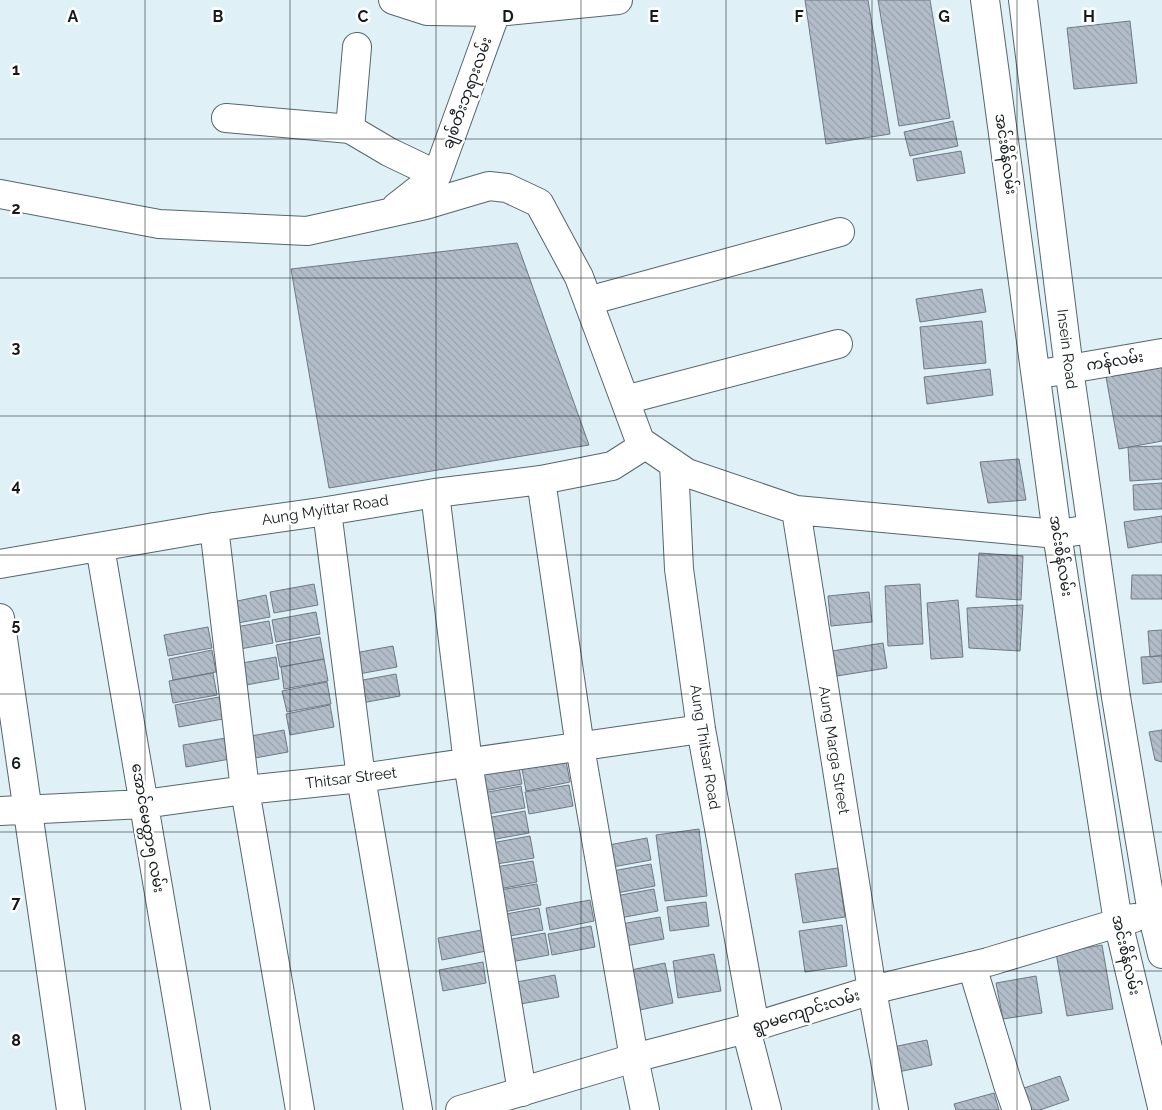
<svg xmlns="http://www.w3.org/2000/svg" width="1162" height="1110" viewBox="0 0 1162 1110" font-family="Raleway,'Noto Sans Myanmar',sans-serif">
<style>
.building{fill:url(#building-back-hatch);stroke:#6f7984}
.lines{fill:none;stroke-linecap:round;stroke-linejoin:round}
.minor-casing{stroke:#56666b;stroke-width:30}
.major-casing{stroke:#56666b;stroke-width:30}
.minor{stroke:#fff;stroke-width:28}
.major{stroke:#fff;stroke-width:28}
.grid{fill:none;stroke:#141a1c;stroke-width:1;stroke-opacity:0.55}
.labels{text-anchor:middle;dominant-baseline:central;stroke-width:5;stroke-linejoin:round;paint-order:stroke}
.street-label{font-size:15px;fill:#141a1c;stroke:#fff}
.grid-label{font-size:16px;text-anchor:middle;font-weight:bold;fill:#141a1c;stroke:#fff;stroke-width:5;stroke-linejoin:round;paint-order:stroke}
</style>
<defs>
<pattern id="building-back-hatch" width="6" height="6" patternUnits="userSpaceOnUse" patternTransform="scale(1.25)"><rect width="6" height="6" fill="#b2bdc9"/><path d="M-1 5l2 2M0 0l6 6M5-1l2 2" fill="none" stroke="#98a2ac"/></pattern>
</defs>
<rect width="100%" height="100%" fill="#dff1f7"/>
<path class="building" d="M805,0H868L890,134L826,144Z
M878,0H930L950,118L899,126Z
M1130,21L1137,83L1074,89L1067,28Z
M953,121L958,146L910,156L904,132Z
M961,151L965,173L917,181L913,159Z
M517,243L589,445L329,488L291,269Z
M982,289L986,312L920,322L916,299Z
M982,321L986,363L924,369L920,327Z
M1162,367V441L1119,449L1106,377Z
M990,369L993,395L927,404L924,377Z
M1162,446V479L1130,481L1128,447Z
M1019,459L1026,500L988,503L980,462Z
M1162,483V509L1134,510L1133,485Z
M1162,516V542L1128,548L1124,522Z
M979,553L1023,556L1021,600L976,597Z
M1132,575H1162V599H1131Z
M314,584L318,605L274,613L270,592Z
M920,584L923,644L888,646L885,586Z
M869,592L872,622L831,626L828,596Z
M266,595L270,617L227,625L223,604Z
M958,600L963,657L931,659L927,603Z
M1023,605L1020,651L969,648L967,608Z
M316,612L320,634L276,642L272,620Z
M269,621L273,643L229,651L225,629Z
M208,627L212,648L168,656L164,635Z
M1162,630V655L1150,657L1148,631Z
M320,637L324,659L280,667L276,645Z
M883,643L887,668L837,676L832,651Z
M393,646L397,667L353,675L349,654Z
M212,650L216,672L173,680L169,659Z
M1162,656V682L1143,684L1141,657Z
M276,657L279,679L235,687L231,665Z
M324,659L328,681L284,689L281,667Z
M213,673L217,695L173,703L169,681Z
M396,674L400,696L356,704L352,682Z
M327,682L331,704L287,712L282,691Z
M219,697L223,719L179,727L175,705Z
M330,705L334,727L290,735L286,714Z
M284,730L288,752L244,760L240,738Z
M1162,730V762L1155,760L1149,732Z
M226,738L230,759L186,767L183,745Z
M566,761L570,782L526,791L522,769Z
M518,762L522,784L478,792L474,770Z
M569,785L573,806L529,814L525,792Z
M521,786L525,808L481,815L477,794Z
M525,811L529,833L485,841L481,819Z
M699,829L707,896L665,901L656,835Z
M530,836L534,858L490,865L486,844Z
M647,838L651,860L607,868L603,846Z
M533,861L537,882L493,890L489,868Z
M651,864L655,886L611,894L607,872Z
M838,868L845,917L803,923L795,874Z
M537,884L541,905L498,913L493,891Z
M654,889L658,911L614,919L610,897Z
M590,900L594,921L550,930L546,908Z
M706,902L709,926L670,931L667,907Z
M539,908L543,930L499,938L495,916Z
M660,917L664,939L620,947L616,925Z
M842,925L847,966L805,972L799,931Z
M591,926L595,947L552,955L548,934Z
M482,930L486,951L442,960L438,938Z
M545,933L549,955L505,963L501,941Z
M1102,945L1113,1009L1067,1016L1056,953Z
M714,954L721,991L678,998L673,961Z
M483,962L486,983L443,991L439,970Z
M665,963L673,1003L635,1011L626,971Z
M555,975L559,997L515,1005L511,983Z
M1036,976L1042,1013L1003,1019L996,983Z
M927,1040L932,1065L893,1073L888,1048Z
M1060,1076L1069,1100L1040,1110H1025L1018,1090Z
M994,1093L999,1110H956L954,1104Z"/>
<g class="lines">
<g class="minor-casing">
<path id="minor" d="M393,0L427,11L496,12L618,0
M226,118L350,129L389,152L437,175
M350,129L357,47
M0,194L159,224L307,231L425,205L489,186L507,188L539,203L579,277L640,441L687,473L796,510L1057,534L1092,529
M396,207L437,175L496,12
M588,301L840,232
M625,400L838,344
M674,464L679,569L701,729L755,1027
M541,480L580,747L634,1058L645,1110
M435,493L468,763L522,1092
M796,510L872,990L894,1110
M327,511L361,778L418,1110
M214,527L245,790L300,1110
M100,547L196,1110
M0,564L214,527L327,511L435,493L541,480L612,466L645,445
M0,618L71,1110
M0,811L144,804L245,790L361,778L701,729
M972,966L1008,1085L1017,1110
M746,1029L767,1110"/>
</g>
<g class="major-casing">
<path id="major" d="M985,0L1057,534L1118,922L1162,1107
M1023,0L1069,369L1092,529L1116,697L1152,913L1162,954
M1052,372L1162,353
M460,1110L634,1058L746,1029L872,990L988,962L1134,918"/>
</g>
<use href="#minor" class="minor"/>
<use href="#major" class="major"/>
</g>
<path class="grid" d="M145,0V1110M290,0V1110M436,0V1110M581,0V1110M726,0V1110M872,0V1110M1017,0V1110M0,139H1162M0,278H1162M0,416H1162M0,555H1162M0,694H1162M0,832H1162M0,971H1162"/>
<g class="labels">
<g class="street-label">
<text transform="translate(467 93) rotate(-70)">ချစ်တီးဘုရားလမ်း</text>
<text transform="translate(1006 154) rotate(82)">အင်းစိန်လမ်း</text>
<text transform="translate(1067 349) rotate(83)">Insein Road</text>
<text transform="translate(1115 361) rotate(-9)">ကန်လမ်း</text>
<text transform="translate(325 510) rotate(-9)">Aung Myittar Road</text>
<text transform="translate(1061 556) rotate(81)">အင်းစိန်လမ်း</text>
<text transform="translate(705 747) rotate(81)">Aung Thitsar Road</text>
<text transform="translate(834 750) rotate(81)">Aung Marga Street</text>
<text transform="translate(351 778) rotate(-7)">Thitsar Street</text>
<text transform="translate(148 828) rotate(80)">အောင်မေတ္တာ၅ လမ်း</text>
<text transform="translate(1126 955) rotate(77)">အင်းစိန်လမ်း</text>
<text transform="translate(806 1011) rotate(-17)">ရွာမကျောင်းလမ်း</text>
</g>
</g>
<g class="grid-label">
<text x="73" y="22">A</text>
<text x="218" y="22">B</text>
<text x="363" y="22">C</text>
<text x="508" y="22">D</text>
<text x="654" y="22">E</text>
<text x="799" y="22">F</text>
<text x="944" y="22">G</text>
<text x="1089" y="22">H</text>
<text x="16" y="75">1</text>
<text x="16" y="214">2</text>
<text x="16" y="353">3</text>
<text x="16" y="491">4</text>
<text x="16" y="630">5</text>
<text x="16" y="769">6</text>
<text x="16" y="908">7</text>
<text x="16" y="1046">8</text>
</g>
</svg>
